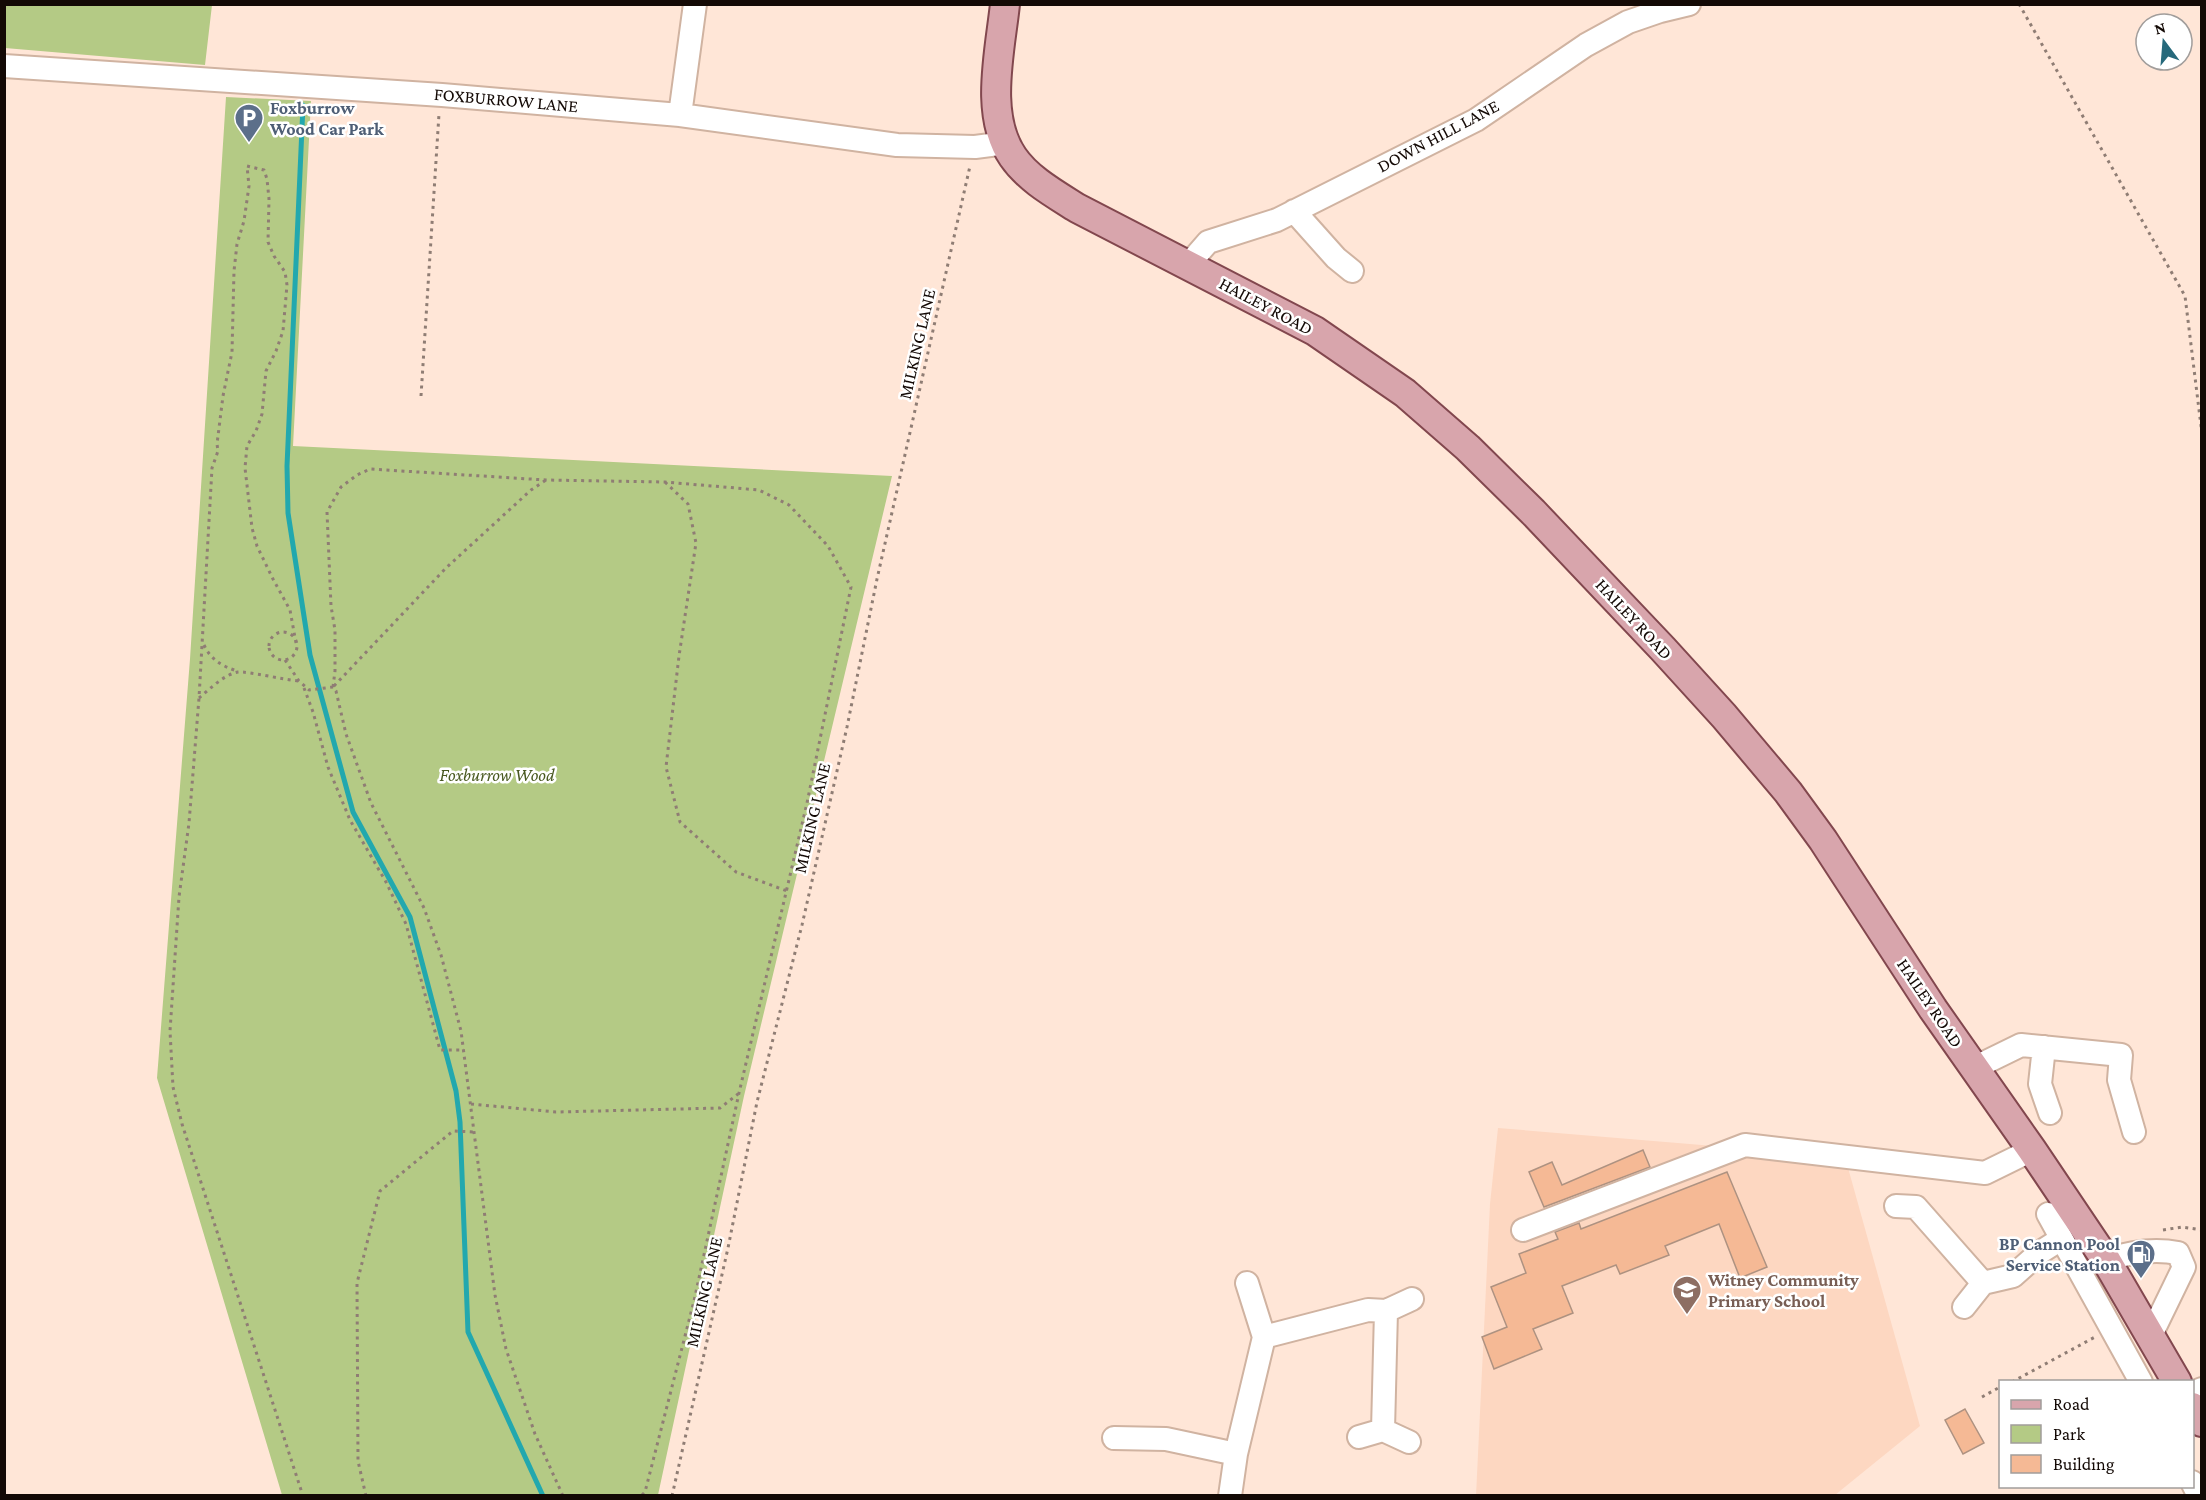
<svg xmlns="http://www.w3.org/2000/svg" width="2206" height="1500" viewBox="0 0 2206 1500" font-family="'Crimson Pro',serif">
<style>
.built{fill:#fdd7c1}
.green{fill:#b4ca85}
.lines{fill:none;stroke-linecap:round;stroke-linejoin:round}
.stream{stroke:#22a8ae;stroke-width:5}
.building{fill:#f5b995;stroke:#ae9281;stroke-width:1.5}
.minor-casing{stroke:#d0b3a1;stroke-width:26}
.major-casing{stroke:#82474e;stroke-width:32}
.path{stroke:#8f7d74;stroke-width:3;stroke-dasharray:3 4.5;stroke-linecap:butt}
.minor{stroke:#fff;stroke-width:22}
.major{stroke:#d8a5ac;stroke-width:28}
.labels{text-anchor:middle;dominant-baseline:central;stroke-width:5;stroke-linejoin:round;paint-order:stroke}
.street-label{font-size:18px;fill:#130905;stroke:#fff}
.service-label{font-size:18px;font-weight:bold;fill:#4e5e75;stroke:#fff;text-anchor:start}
.park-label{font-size:18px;font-style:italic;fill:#495921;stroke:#fff}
.education-label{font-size:18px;font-weight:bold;fill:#785e54;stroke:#fff;text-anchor:start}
</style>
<rect width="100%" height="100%" fill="#ffe6d7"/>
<path class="built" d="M1498,1128L1845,1157L1920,1426L1835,1495L1476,1496L1490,1204Z"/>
<path class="green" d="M4,5H212L205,65L5,48Z
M226,97L311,101L293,446L892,476L744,1096L658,1495H282L157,1078L190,659Z"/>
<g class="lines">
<path class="stream" d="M303,105L287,466L288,513L310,655L353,812L410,917L456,1091L460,1122L468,1332L543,1496"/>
</g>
<path class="building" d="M1643,1150L1650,1167L1544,1207L1529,1172L1552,1162L1562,1185Z
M1727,1172L1767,1267L1740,1278L1719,1224L1665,1246L1669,1255L1620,1274L1616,1265L1562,1286L1573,1313L1533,1329L1542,1349L1494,1369L1482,1337L1507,1327L1491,1287L1526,1273L1519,1254L1558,1239L1555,1232L1579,1223L1581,1229Z
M1965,1409L1984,1443L1963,1454L1945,1420Z"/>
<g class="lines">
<g class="minor-casing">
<path id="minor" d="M4,66L442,95L680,115L897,145L975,147L1006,143
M680,115L695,4
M1294,211L1336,258L1352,271
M1188,265L1208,242L1277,220L1476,120L1586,45L1628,22L1660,11L1689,4
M2044,1047L2040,1084L2050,1113
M1974,1068L2021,1045L2121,1055L2119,1080L2134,1132
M1896,1206L1916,1207L1983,1283
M2048,1214L2141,1382
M1523,1230L1745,1145L1985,1173L2032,1150
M2106,1260C2130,1252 2153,1248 2178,1253L2184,1267L2150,1337
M1964,1307L1983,1283L2013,1276L2039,1253L2061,1239
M1386,1311L1412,1299
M1264,1337L1368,1310L1386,1311L1383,1430
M2192,1393L2202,1389
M1359,1437L1383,1430L1409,1442
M1114,1438L1166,1439L1236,1454
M2192,1482L2199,1496
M1230,1496L1236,1454L1264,1337L1247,1283"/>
</g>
<g class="major-casing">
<path id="major" d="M1005,4C1000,52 984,115 1013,157C1028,179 1055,194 1077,208L1315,331L1405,393L1468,448L1533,512L1663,649L1724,716L1788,792L1823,840L1933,1009L2032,1150L2106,1260L2177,1382
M2192,1407L2202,1422"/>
</g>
<path class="path" d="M2019,4L2185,296L2202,434
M421,396L439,114
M665,482L688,504L696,543L679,656L666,767L680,822L736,872L787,891
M269 646a14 14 0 1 1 28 0a14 14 0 1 1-28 0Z
M296,643L290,610L273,579L257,546L252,528L245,468L247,446L256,431L262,414L266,371L276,351L283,331L287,285L285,272L274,256L268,242L269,199L267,179L264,170L247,166L249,186L244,221L237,244L234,271L232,352L223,396L217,444L218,451L212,468L199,698L189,823L179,897L170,1031L173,1087L182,1124L303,1496
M204,645C211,660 222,666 237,671
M285,660L299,681L309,690L333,687L336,691L346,734L371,803L424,908L441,955L461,1031L495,1295L506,1349L535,1434L563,1496
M334,686L446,568L531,490L546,480
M333,687L335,671V630L331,606L327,512L341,487L357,475L370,469L546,480L665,482L759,490L789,505L828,546L851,587L807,803L739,1093L694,1301L645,1492L641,1496
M304,688L313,712L328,767L350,820L386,882L406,924L440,1050H464
M199,698C210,689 223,675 238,672C247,671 285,680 299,681
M471,1104L556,1112L720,1108L738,1094
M2163,1230L2182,1227L2202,1230
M2012,1382L2095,1337
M1982,1397L2000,1387
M366,1496L358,1461L357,1283L380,1191L453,1131L475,1132
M672,1496L728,1248L757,1102L802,925L847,727L877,579L970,166"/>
<use href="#minor" class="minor"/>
<use href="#major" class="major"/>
</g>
<defs>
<g id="parking-pin" transform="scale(1.5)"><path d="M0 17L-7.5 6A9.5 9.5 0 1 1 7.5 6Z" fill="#5c6f8a" stroke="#fff"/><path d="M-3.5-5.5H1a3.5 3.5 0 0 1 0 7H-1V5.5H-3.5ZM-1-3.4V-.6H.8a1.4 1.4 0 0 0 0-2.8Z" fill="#fff"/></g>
<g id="fuel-pin" transform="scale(1.5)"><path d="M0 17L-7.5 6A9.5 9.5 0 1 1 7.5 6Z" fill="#5c6f8a" stroke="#fff"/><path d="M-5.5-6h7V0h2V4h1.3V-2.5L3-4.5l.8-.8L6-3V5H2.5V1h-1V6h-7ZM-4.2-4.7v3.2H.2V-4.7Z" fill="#fff"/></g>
<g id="school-pin" transform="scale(1.5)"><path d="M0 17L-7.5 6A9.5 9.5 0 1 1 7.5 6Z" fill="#8d6e63" stroke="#fff"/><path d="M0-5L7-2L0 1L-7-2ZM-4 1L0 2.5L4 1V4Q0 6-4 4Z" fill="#fff"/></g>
</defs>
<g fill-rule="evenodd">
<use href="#parking-pin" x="249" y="118"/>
<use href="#fuel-pin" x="2141" y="1254"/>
<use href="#school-pin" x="1687" y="1290"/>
</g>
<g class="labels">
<g class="street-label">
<text transform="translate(506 100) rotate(5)">FOXBURROW LANE</text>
<text transform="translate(1438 136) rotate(-28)">DOWN HILL LANE</text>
<text transform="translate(1266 306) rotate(28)">HAILEY ROAD</text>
<text transform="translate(917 344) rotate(-77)">MILKING LANE</text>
<text transform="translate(1634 619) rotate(47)">HAILEY ROAD</text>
<text transform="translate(812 818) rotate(-77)">MILKING LANE</text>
<text transform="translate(1930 1003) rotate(56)">HAILEY ROAD</text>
<text transform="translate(704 1292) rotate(-77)">MILKING LANE</text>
</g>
<g class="service-label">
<text x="270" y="108">Foxburrow<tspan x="270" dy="21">Wood Car Park</tspan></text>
<text x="2120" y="1244" text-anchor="end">BP Cannon Pool<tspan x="2120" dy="21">Service Station</tspan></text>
</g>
<g class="park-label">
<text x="497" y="775">Foxburrow Wood</text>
</g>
<g class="education-label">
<text x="1708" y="1280">Witney Community<tspan x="1708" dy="21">Primary School</tspan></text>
</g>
</g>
<rect width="2206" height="1500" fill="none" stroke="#130905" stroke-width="12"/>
<rect x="1999" y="1380" width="195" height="108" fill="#ffffff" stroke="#a19d9b" stroke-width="1.5"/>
<rect x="2011" y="1400" width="30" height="9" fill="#d8a5ac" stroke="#a19d9b" stroke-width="1.5"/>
<text x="2053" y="1410" font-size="18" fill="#130905">Road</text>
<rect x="2011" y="1425" width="30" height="18" fill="#b4ca85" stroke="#a19d9b" stroke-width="1.5"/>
<text x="2053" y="1440" font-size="18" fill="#130905">Park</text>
<rect x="2011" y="1455" width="30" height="18" fill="#f5b995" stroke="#a19d9b" stroke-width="1.5"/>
<text x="2053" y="1470" font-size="18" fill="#130905">Building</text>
<g transform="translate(2164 42) rotate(344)"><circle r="28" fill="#ffffff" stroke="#a19d9b" stroke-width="1.5"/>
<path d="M0-4.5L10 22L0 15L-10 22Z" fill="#26697b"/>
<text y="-9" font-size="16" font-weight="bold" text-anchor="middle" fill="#130905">N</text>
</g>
</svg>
